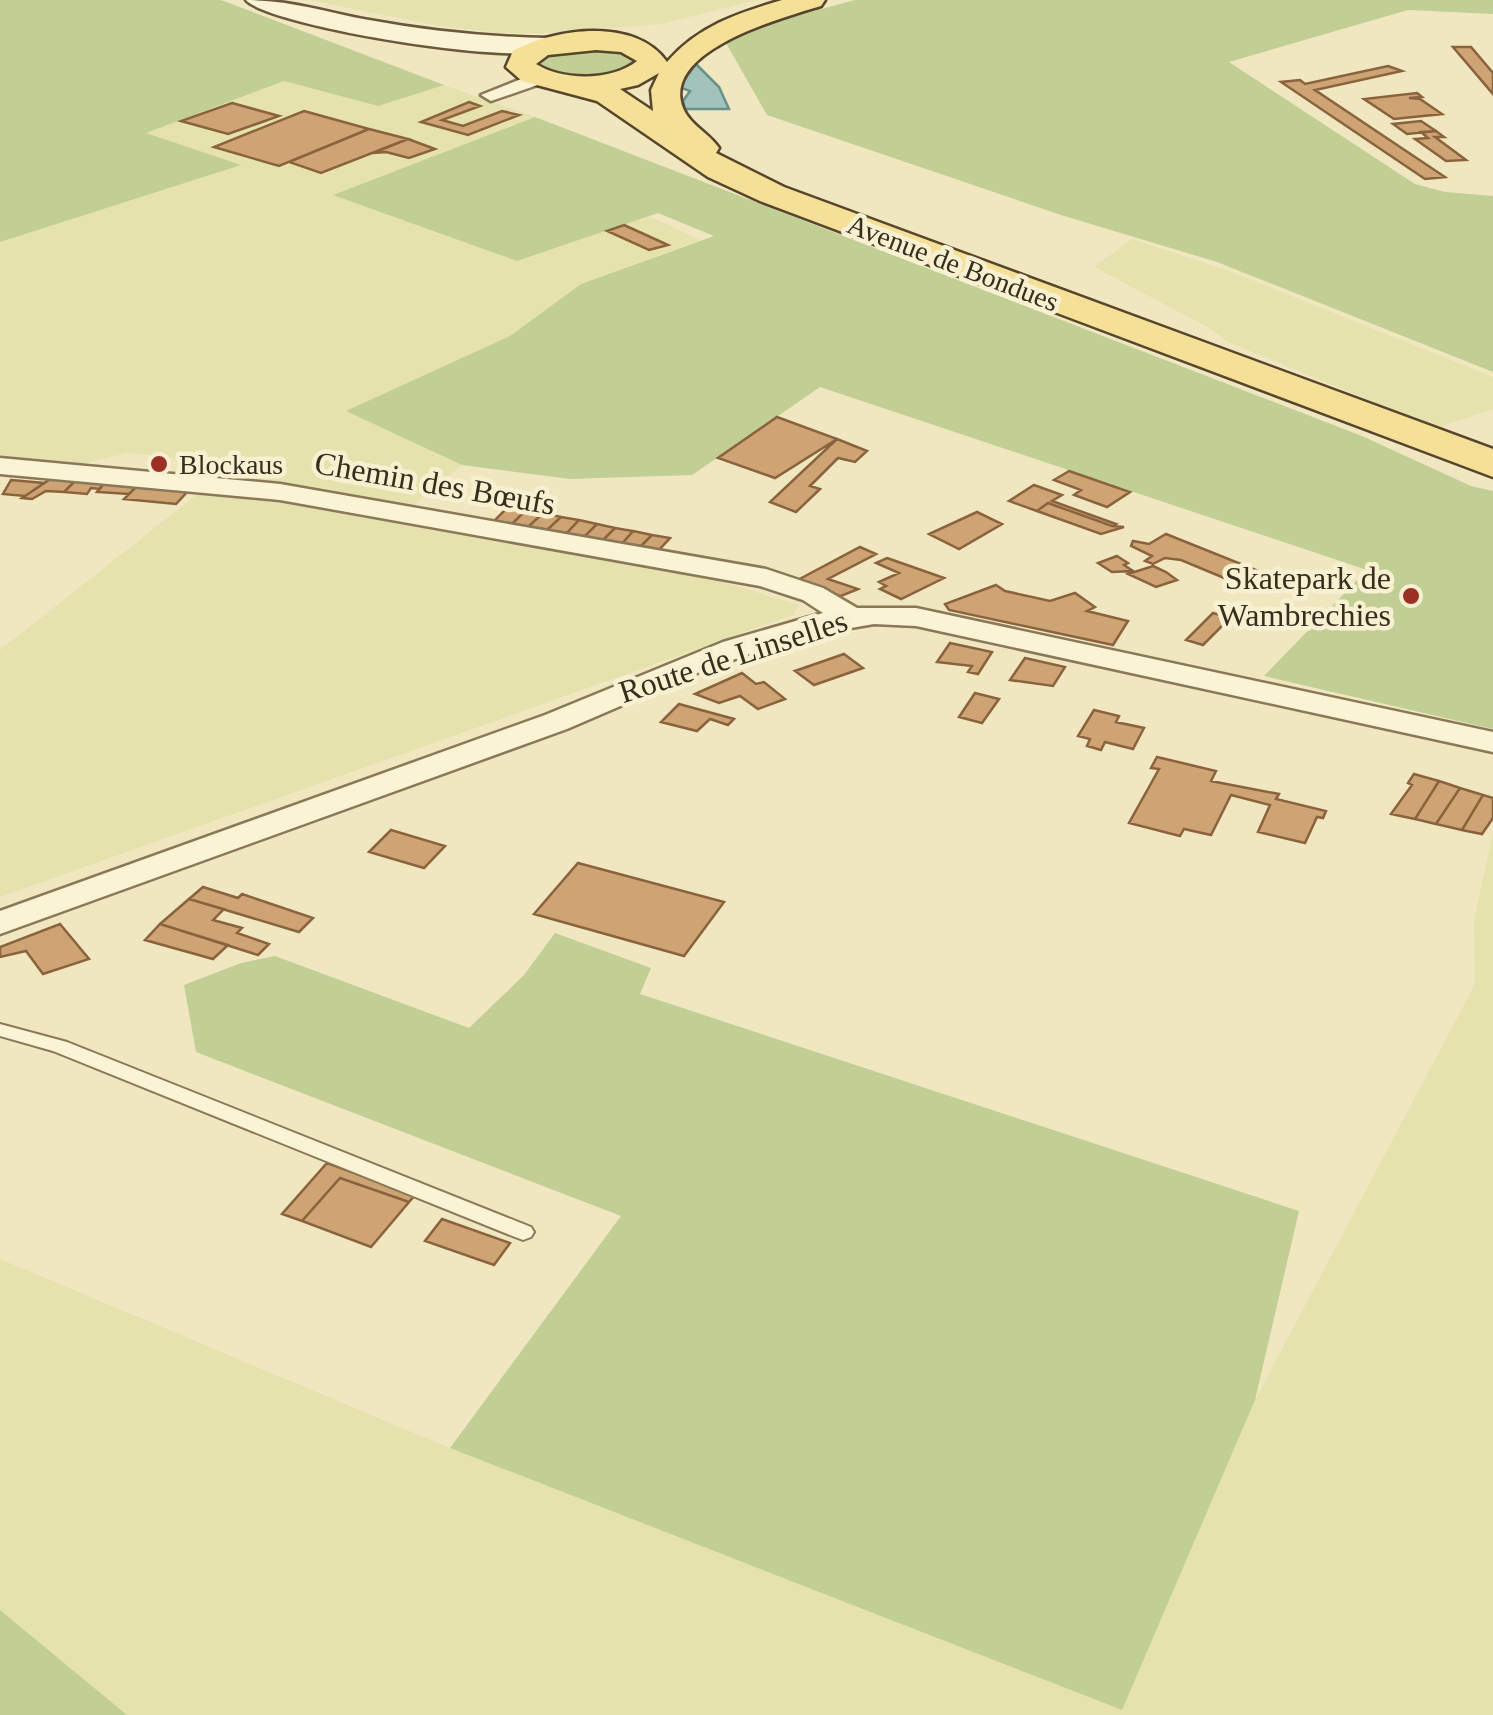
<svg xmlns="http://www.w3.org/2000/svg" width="1493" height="1715" viewBox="0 0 1493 1715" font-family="'Times New Roman',serif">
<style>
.farmland{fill:#e5e2ae}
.green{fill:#c1ce94}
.water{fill:#a4c2bc;stroke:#6a908b;stroke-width:2.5}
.building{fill:#cfa475;stroke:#8a633d;stroke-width:2.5}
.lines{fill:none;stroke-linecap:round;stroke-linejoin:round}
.lane-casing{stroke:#8a7858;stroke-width:4}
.street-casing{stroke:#8a7858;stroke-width:5}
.secondary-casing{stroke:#6b583b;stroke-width:5}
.primary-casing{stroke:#57452c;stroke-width:5}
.lane{fill:#faf3d4;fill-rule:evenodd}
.street{fill:#faf3d4;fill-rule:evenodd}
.secondary{fill:#faf3d4;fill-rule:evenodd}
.primary{fill:#f4e197;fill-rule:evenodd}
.poi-dot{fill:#9b3125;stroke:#f7f0d1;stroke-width:4}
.labels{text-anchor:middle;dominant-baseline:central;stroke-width:9;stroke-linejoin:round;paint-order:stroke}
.far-street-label{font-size:28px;fill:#392d1d;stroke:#f7f0d1}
.far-poi-label{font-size:28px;fill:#392d1d;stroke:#f7f0d1;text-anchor:start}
.street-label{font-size:32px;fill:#392d1d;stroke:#f7f0d1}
.poi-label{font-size:32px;fill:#392d1d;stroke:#f7f0d1;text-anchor:end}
</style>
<rect width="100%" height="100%" fill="#f0e7c1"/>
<path class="farmland" d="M309,0H756L662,24L549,33H498L434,25Z
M284,81L378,106L444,85L535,117L335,194L517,261L649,216L700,240L581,284L510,336L348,411L462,465L408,510L198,475L195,460L127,453L73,466L0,459V242L239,165L144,133Z
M1132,239L1232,272L1493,377V409L1436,428L1228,342L1211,329L1094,267Z
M204,489L598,556L715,580L799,605L793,615L0,897V650Z
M1493,832V1715H127L0,1610V1259L450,1448L1121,1710L1255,1400L1475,984L1474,920Z"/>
<path class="green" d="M0,0H221L444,85L378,106L284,81L146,133L241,165L0,242Z
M855,0H1493V14L1408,10L1229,62L1415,184L1445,192L1493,196V372L1217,262L1061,215L767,115L722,36Z
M560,49L625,50L640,60L637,69L586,80L539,72L533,62Z
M535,117L1362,436L1471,486L1493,491V729L1264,676L1367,570L820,387L692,475L570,479L462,465L346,411L510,336L581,284L714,236L658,213L517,261L333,195Z
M555,933L651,968L640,994L1299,1211L1255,1400L1122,1710L450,1448L621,1216L196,1052L184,985L241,963L275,956L469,1028L524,975Z
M0,1610L127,1715H0Z"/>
<path class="water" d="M696,64L719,87L729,109H685L683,101L690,91L679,87Z"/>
<path class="building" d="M1453,47H1471L1493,73V94Z
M1388,66L1402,71L1315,90L1445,177L1425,179L1281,82L1300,80L1305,84Z
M1417,93L1422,97L1409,98L1420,99L1442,114L1394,119L1364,99Z
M469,102L480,106L442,120L463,126L502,111L519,115L468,135L421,122Z
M232,103L279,116L228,134L181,121Z
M304,111L369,129L279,166L214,147Z
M1421,121L1436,131L1407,134L1393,124Z
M369,129L408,139L321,173L289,162Z
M1436,131L1444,137H1435L1466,160L1446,161L1415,139L1428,138L1421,132Z
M408,139L435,149L409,158L386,152L373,153Z
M624,225L668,245L649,250L607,231Z
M777,417L837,439L775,478L718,458Z
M837,439L867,451L855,462L838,458L810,486L820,489L796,512L770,502Z
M1069,471L1130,492L1107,507L1074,495L1081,490L1054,480Z
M52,478L76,480L64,492L46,491L32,499L22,498Z
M11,480L44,483L25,496L3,494Z
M76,480L105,482L100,489L91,488L87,494L64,492Z
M105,482L138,485L129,494L97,492Z
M138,485L190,489L176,504L124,499Z
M1034,485L1062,495L1052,501L1116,524L1112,526L1048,503L1037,511L1009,501Z
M1048,503L1112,526L1124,527L1101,534L1037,511Z
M508,507L526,510L511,525L494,521Z
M526,510L543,513L528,527L511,525Z
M977,512L1002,524L959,549L929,534Z
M543,513L561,517L546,531L528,527Z
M561,517L579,520L565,535L546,531Z
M579,520L597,524L583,538L565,535Z
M597,524L615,528L601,542L583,538Z
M615,528L633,531L620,546L601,542Z
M633,531L652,535L638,549L620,546Z
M1166,534L1261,572L1241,585L1181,560L1165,558L1153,564L1145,561L1152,556L1131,546L1133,541L1149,544Z
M652,535L670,538L656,553L638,549Z
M860,547L876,554L828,579L858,589L841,596L792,583Z
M1117,556L1128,563L1124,565L1133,571L1112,572L1098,563Z
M887,558L944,578L901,599L880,589L886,586L879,582L899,573L876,563Z
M1153,566L1166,572L1177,580L1156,587L1128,574Z
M996,585L1005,591L1050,601L1075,593L1095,607L1087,611L1128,621L1113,645L949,610L945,604Z
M1213,613L1230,618L1203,645L1186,640Z
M950,643L992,652L978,674L968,672L972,666L937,662Z
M844,654L863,668L814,685L795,671Z
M1025,658L1065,667L1053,686L1010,680Z
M742,673L756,684L764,682L785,699L758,709L740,696L719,703L695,694Z
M975,693L999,699L982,723L959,717Z
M679,704L734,719L728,725L710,719L697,731L661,722Z
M1094,710L1119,716L1116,722L1144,728L1133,749L1105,742L1101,750L1087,746L1090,739L1078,736Z
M1157,757L1216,771L1211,781L1279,794L1276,799L1326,811L1323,818L1317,817L1305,843L1258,832L1270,805L1231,795L1211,835L1184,829L1180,836L1129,823L1159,769L1151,768Z
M1414,774L1439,781L1415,819L1391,814L1412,785L1408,783Z
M1439,781L1460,788L1436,824L1415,819Z
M1460,788L1483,795L1462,830L1436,824Z
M1483,795L1493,798V818L1482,834L1462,830Z
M391,830L445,846L424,868L369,852Z
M578,863L724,902L684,956L534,914Z
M203,887L238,898L242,894L313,918L299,932L189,899Z
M189,899L224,909L213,920L242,928L237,933L269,944L258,955L160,924Z
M60,924L89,959L43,974L26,951L0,957V947Z
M160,924L228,945L213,959L145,940Z
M327,1163L415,1195L409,1202L340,1178L302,1221L282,1214Z
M340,1178L409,1202L371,1247L302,1221Z
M442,1219L510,1243L494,1265L425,1241Z"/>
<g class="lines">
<g class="lane-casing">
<path id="lane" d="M0,1024L67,1042L531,1227L534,1232L531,1237L523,1240L515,1237L53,1051L0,1036Z"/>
</g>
<g class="street-casing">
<path id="street" d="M539,72L549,78L546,82L491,101L481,95Z
M0,458L280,484L766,569L823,588L857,608H916L1493,732V752L916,626L874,624L793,638L697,673L567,729L0,934V911L545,715L723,642L823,613L803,600L760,586L280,500L0,474Z"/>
</g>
<g class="secondary-casing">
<path id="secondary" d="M246,0C291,0 325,12 369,20C429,31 488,37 549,38L562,46C541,71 269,27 246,0Z"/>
</g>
<g class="primary-casing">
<path id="primary" d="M782,0H825L821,6C785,17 660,50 683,108C690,125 709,133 719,148L716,153L784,187L1493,449V477L760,201L708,177L597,101L522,81L506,67L513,51C555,28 636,17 667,62C698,26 738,13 782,0ZM596,50L621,52L637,61C612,81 563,81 536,64L548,55ZM659,73L651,90L653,111L620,89L638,85Z"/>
</g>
<use href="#lane" class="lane"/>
<use href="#street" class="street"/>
<use href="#secondary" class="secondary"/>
<use href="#primary" class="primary"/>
</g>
<g class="poi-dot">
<circle cx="159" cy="464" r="10"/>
<circle cx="1411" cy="596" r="10"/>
</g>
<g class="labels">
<g class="far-street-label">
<text transform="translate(953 263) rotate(21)">Avenue de Bondues</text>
</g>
<g class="far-poi-label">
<text x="179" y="464">Blockaus</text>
</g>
<g class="street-label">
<text transform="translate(435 483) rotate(10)">Chemin des Bœufs</text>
<text transform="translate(733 656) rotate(-18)">Route de Linselles</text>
</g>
<g class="poi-label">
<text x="1391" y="578">Skatepark de<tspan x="1391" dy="37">Wambrechies</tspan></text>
</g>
</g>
</svg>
